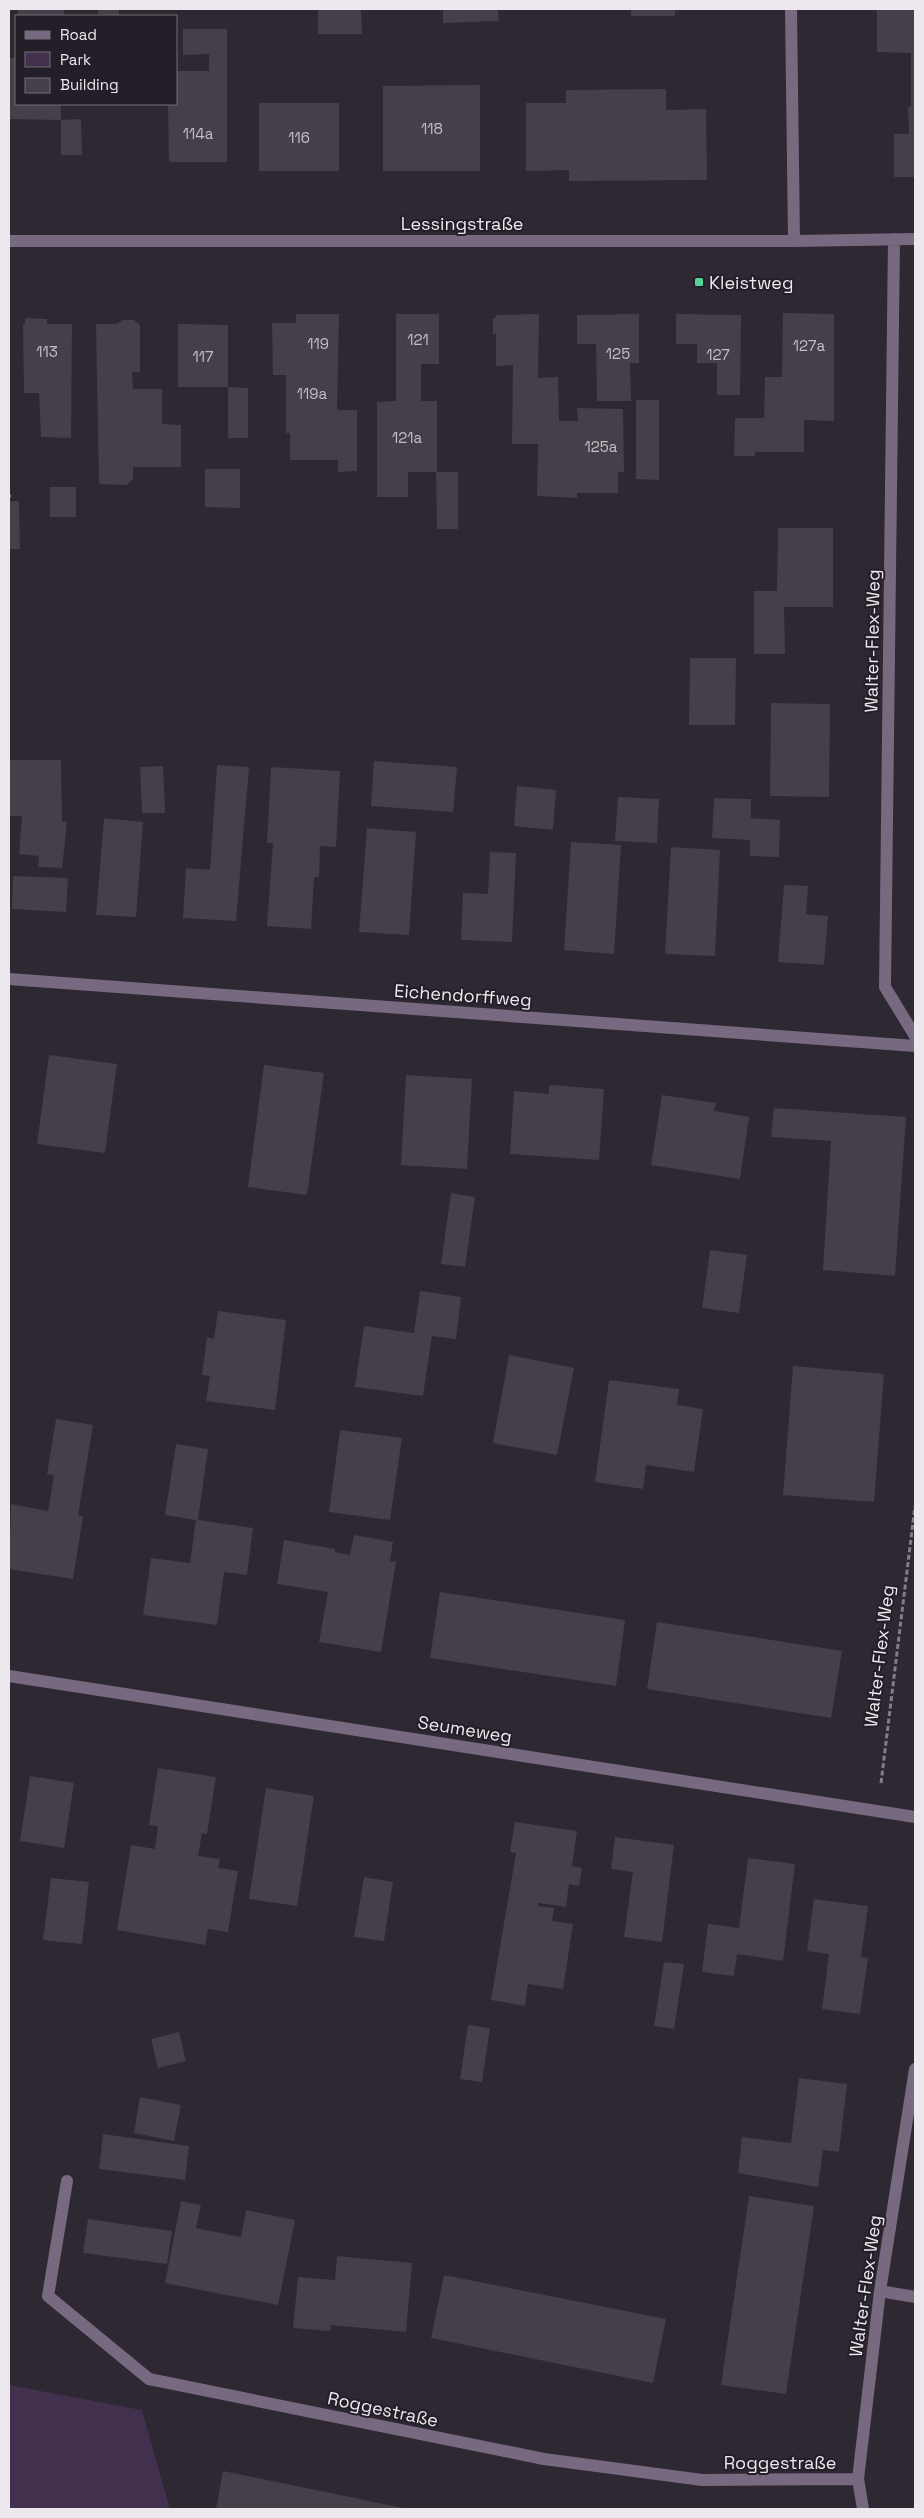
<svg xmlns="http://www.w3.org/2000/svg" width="924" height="2518" viewBox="0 0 924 2518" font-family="'Space Grotesk',sans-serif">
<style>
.green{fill:#41304e}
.building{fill:#443f48}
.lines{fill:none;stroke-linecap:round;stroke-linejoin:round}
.path{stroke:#827e86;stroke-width:3;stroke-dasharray:5 2.5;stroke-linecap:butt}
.minor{stroke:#766980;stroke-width:12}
.poi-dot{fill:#4fd399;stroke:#231e27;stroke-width:2}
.labels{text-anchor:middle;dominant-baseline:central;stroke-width:4;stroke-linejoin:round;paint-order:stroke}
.number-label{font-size:15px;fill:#c2bec4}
.street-label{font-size:18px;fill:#ece8ee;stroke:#231e27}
.poi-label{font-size:18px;fill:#ece8ee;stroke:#231e27;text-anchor:start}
</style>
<rect width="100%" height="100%" fill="#2d2831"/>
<path class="green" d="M9,2385L142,2410L170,2509H9Z"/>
<path class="building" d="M18,9H64V16H18Z
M98,9H119V15L98,14Z
M318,9H361L362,34H318Z
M443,9H498L499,21L443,23Z
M631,9H675V16H631Z
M877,9H915V177H894V134H909L908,107H911V53L877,52Z
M183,29H227V162H169L168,104H176V71H209V54L183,55Z
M9,58H16V104H61V120L81,119L82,155H61V120L9,119Z
M480,85V171H383V86Z
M666,89V110L706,109L707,180L569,181V170L526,171V103H566V90Z
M259,103H339V171H259Z
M783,313L834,314V421L804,420V452H755V456H734L735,418H764L765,377H782Z
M296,314H339L337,410H357V471L338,472V460H290V433H286V375H273L272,323H296Z
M396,314H439V364H421V401H437V472H458V529H437L436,472H408V497H377V402L396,401Z
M539,314L538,378L558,377L559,421H578L577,408L623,409L624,472H618V493H577V498L537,496L538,444H512L513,365L496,366V334H493V318H496V315Z
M639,314V363H630L631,401H597L596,344H577V315Z
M676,314L741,315L740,395H717V363H697V344H676Z
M25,318L47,319V324H72L71,438L41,437L39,393H24L23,324H25Z
M123,320H134L140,325V372H132L133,389H162V424L181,425V467H133V479L127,485L99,484L96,324H117Z
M178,324L228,325V387L248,388V438H228V387H178Z
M636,400H659V480L636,479Z
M205,469H240V508L205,507Z
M50,487H76V517H50Z
M9,501H19L20,549H9Z
M778,528H833V607H784L785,654H754V591H777Z
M690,658H736L735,725H689Z
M771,703L830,704L829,797L770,796Z
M9,760H61L62,822H67L62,868L38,867L39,856L19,854L22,816H9Z
M374,761L457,767L453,812L371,806Z
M217,765L249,767L236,921L183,918L186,868L210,870Z
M163,766L165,813H142L140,767Z
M271,767L340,771L336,847L320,846L319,877H314L311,929L267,926L273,843H267Z
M517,786L556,790L553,830L514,826Z
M618,797L659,799L657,843L615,841Z
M714,798L751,799V818L780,820L779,857L750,856V840L712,838Z
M104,818L143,822L136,917L96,915Z
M367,828L416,832L409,935L359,932Z
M571,842L621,845L614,954L564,950Z
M671,847L720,850L715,956L665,954Z
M490,852L516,853L512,942L461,940L463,893L488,894Z
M13,876L68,878L66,912L12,909Z
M784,885L808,886L806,914L828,916L824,965L778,962Z
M49,1055L117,1064L105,1153L37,1144Z
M264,1065L324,1073L307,1195L248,1187Z
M406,1075L472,1079L467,1169L401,1165Z
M549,1085L604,1089L599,1160L510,1154L514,1091L549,1094Z
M662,1095L716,1103L714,1111L749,1117L740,1179L651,1165Z
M774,1108L906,1117L895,1276L823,1270L831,1141L771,1137Z
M451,1193L475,1197L465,1267L441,1264Z
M710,1250L747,1255L739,1313L702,1308Z
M420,1291L461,1297L456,1339L432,1336L423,1396L355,1387L364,1326L414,1333Z
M218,1311L286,1320L275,1410L206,1401L210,1376L202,1375L207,1337L214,1339Z
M509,1355L574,1368L557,1455L493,1443Z
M793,1366L884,1374L874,1502L783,1495Z
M609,1380L679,1389L677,1405L703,1409L694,1472L646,1465L643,1489L595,1482Z
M56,1419L93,1425L78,1515L83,1516L73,1579L9,1569L11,1504L48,1511L54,1475L47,1474Z
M340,1430L402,1438L390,1520L329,1512Z
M176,1444L208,1449L198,1520L253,1528L247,1575L224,1572L217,1625L143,1615L151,1558L190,1563L196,1520L165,1515Z
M354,1535L393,1542L390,1561L396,1562L381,1652L319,1642L328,1592L277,1584L284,1540L335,1549V1552L350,1555Z
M440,1592L625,1620L616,1686L430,1658Z
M657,1622L842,1651L831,1718L647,1689Z
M158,1768L216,1777L207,1834L202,1833L198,1856L220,1859L218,1868L238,1871L228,1932L208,1929L205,1945L117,1930L131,1845L155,1849L158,1826L149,1825Z
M30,1776L74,1783L64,1848L20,1841Z
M266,1788L314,1796L297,1906L249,1899Z
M515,1822L577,1831L572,1866L582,1868L579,1886L569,1884L566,1907L538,1903V1906L554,1908L552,1921L573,1924L563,1989L528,1984L525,2006L491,2000L516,1853L510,1852Z
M615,1837L674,1845L662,1942L624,1937L633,1872L611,1869Z
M748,1858L795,1864L783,1961L737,1954L734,1976L702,1972L708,1924L739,1928Z
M364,1877L393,1882L384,1941L354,1937Z
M51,1878L89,1882L82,1944L43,1940Z
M814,1899L868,1906L861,1957L868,1958L860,2014L822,2009L829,1954L807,1951Z
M664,1962L684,1964L674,2029L654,2026Z
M468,2025L490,2028L482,2082L460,2079Z
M179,2032L186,2061L158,2068L151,2039Z
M799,2078L847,2084L839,2152L823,2150L818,2187L738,2173L742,2137L791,2143Z
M140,2097L181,2105L174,2141L134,2133Z
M103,2134L189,2146L185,2180L99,2169Z
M749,2196L814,2206L786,2394L721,2385Z
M181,2201L201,2205L196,2228L241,2237L246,2210L295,2220L278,2305L165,2283Z
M88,2219L172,2231L167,2264L83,2253Z
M337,2256L412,2263L406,2332L331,2325L330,2331L293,2328L298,2277L335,2280Z
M444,2275L666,2319L653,2383L431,2338Z
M223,2471L403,2508V2509H216Z"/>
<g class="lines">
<path class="path" d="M9,496H11
M881,1783L915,1506"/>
<path class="minor" d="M791,9L794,241
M894,239L885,987L915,1036
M9,241H794L915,239
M9,979L915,1046
M9,1676L915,1817
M67,2181L48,2296L149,2379L544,2459L702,2480L858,2479
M880,2291L915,2297
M863,2509L858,2479L880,2291L915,2069"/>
</g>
<rect class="poi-dot" x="694" y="277" width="10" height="10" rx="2.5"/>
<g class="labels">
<g class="number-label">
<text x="432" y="128">118</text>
<text x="198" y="133">114a</text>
<text x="299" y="137">116</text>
<text x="418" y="339">121</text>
<text x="318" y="343">119</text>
<text x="809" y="345">127a</text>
<text x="47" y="351">113</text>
<text x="618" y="353">125</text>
<text x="718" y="354">127</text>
<text x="203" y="356">117</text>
<text x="312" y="393">119a</text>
<text x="407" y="437">121a</text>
<text x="601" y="446">125a</text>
</g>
<g class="street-label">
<text x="462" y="223">Lessingstraße</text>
<text transform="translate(872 641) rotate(-89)">Walter-Flex-Weg</text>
<text transform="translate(463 995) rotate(4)">Eichendorffweg</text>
<text transform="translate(879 1656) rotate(-83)">Walter-Flex-Weg</text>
<text transform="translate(465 1729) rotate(9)">Seumeweg</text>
<text transform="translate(865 2286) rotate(-82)">Walter-Flex-Weg</text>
<text transform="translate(383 2409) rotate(12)">Roggestraße</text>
<text x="780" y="2462">Roggestraße</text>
</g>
<g class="poi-label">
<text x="709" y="282">Kleistweg</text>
</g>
</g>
<rect width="924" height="2518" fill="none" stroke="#ece8ee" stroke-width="20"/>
<rect x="15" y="15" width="162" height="90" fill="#231e27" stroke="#736f77"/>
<rect x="25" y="31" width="25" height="8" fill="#766980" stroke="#736f77"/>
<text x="60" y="40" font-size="15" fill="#ece8ee">Road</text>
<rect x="25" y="52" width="25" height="15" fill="#41304e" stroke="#736f77"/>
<text x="60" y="65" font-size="15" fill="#ece8ee">Park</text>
<rect x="25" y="78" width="25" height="15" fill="#443f48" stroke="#736f77"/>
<text x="60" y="90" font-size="15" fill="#ece8ee">Building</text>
</svg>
